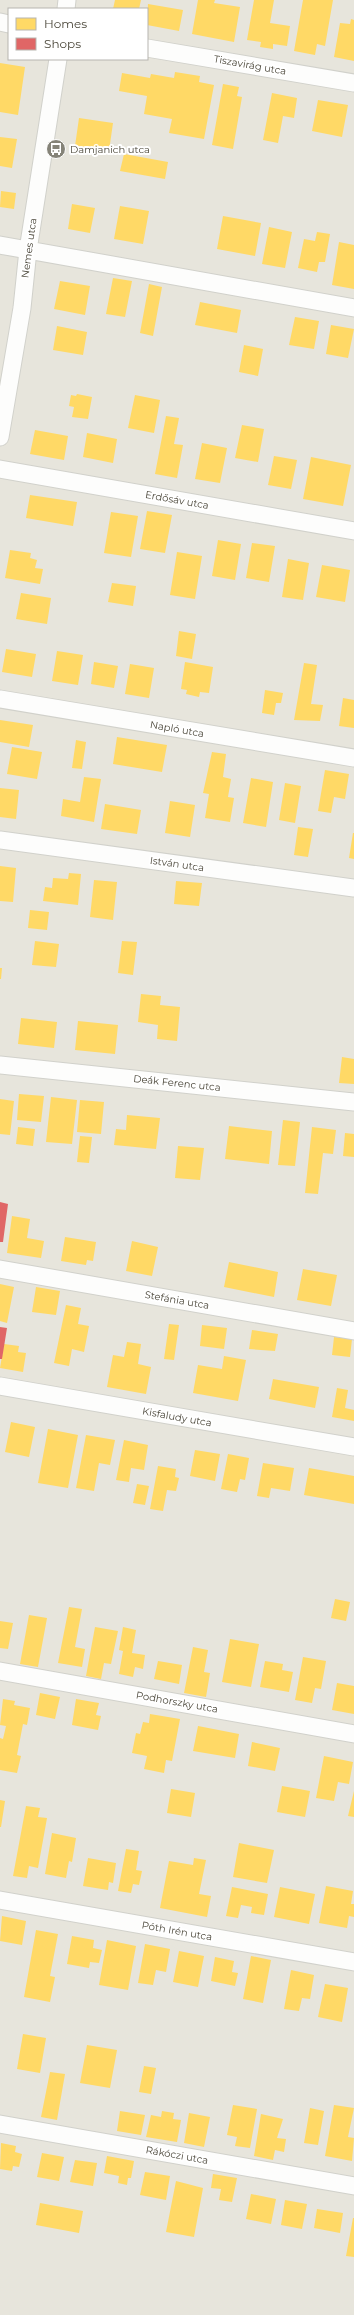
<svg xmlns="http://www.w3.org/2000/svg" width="354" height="2315" viewBox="0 0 354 2315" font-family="Montserrat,sans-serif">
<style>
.residential{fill:#e7e5dc;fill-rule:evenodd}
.homes{fill:#ffd966}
.shops{fill:#e06666}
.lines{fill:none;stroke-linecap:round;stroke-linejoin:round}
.minor-casing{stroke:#d1d1cb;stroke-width:19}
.minor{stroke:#fdfdfc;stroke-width:17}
.labels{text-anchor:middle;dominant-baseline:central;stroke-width:4;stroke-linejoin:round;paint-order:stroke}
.street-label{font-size:10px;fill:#4a4639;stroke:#fff}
.poi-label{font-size:10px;fill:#4a4639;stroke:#fff;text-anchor:start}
</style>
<rect width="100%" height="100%" fill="#f3f3ee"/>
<path class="residential" d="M0,0H354V2315H0ZM9,9H147V59H9Z"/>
<path class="homes" d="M115,0H141L139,9H113Z
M198,0H215L214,3L240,7L234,42L192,34Z
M254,0H274L270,23L290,26L287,46L273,44V49L260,47L261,42L247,40Z
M303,0H333L325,46L317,44L315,55L294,51Z
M148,4L183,10L179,31L147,25Z
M351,19L354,20V61L334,57L340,23L350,24Z
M0,63L25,67L18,115L0,112Z
M175,72L200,76L199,82L214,85L204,139L169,133L172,119L144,114L147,96L119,91L122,73L150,78L151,74L174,78Z
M223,84L239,87L237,96L242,97L233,149L212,145Z
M272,93L297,98L294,118L283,116L278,143L263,140Z
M318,100L348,105L342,137L312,131Z
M79,118L113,123L109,151L75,146Z
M0,137L17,139L12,168L0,166Z
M124,154L168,162L165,179L120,171Z
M1,191L16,193L14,209L0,207Z
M72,204L95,208L90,233L68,229Z
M120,206L149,211L143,244L114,239Z
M223,216L261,223L255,256L217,249Z
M269,227L292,232L285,268L262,264Z
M317,232L330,234L325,262H319L317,272L298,268L304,239L315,241Z
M339,242L354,245V289L332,285Z
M113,278L132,281L125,317L106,314Z
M60,281L90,286L85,315L54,309Z
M149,284L162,287L153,336L140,333Z
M200,302L241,310L237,333L195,325Z
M295,317L319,321L314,349L289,345Z
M331,325L354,329L348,358L326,354Z
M57,326L87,332L83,355L53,350Z
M244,345L263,349L258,376L239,372Z
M77,394L92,397L88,419L72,417L74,407L69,406L71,395L76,396Z
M135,395L160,400L154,433L128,428Z
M166,416L179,418L174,444L183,445L177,478L155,474Z
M242,425L264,429L258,462L235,458Z
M35,430L68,436L64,460L30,454Z
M87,433L117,439L113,463L83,457Z
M202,443L227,448L220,483L195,479Z
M274,456L297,460L291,489L268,485Z
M311,457L351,465L343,506L303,499Z
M30,495L77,502L73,526L26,518Z
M147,511L172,515L165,553L140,549Z
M111,512L138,516L131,557L104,553Z
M218,540L241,544L235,580L212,576Z
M252,543L275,546L269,582L246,578Z
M10,550L31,553L30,558L37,560L35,568L43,569L40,584L5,578Z
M177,552L202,556L195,599L170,595Z
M288,559L309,563L303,600L282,597Z
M322,565L350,570L345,602L316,597Z
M112,583L136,586L133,606L108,602Z
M21,593L51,598L47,624L16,619Z
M179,631L196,634L192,659L176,656Z
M6,649L36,654L32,677L2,672Z
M57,651L83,655L78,685L52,681Z
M94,662L118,666L114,688L91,684Z
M185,662L213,667L209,693L200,692L199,697L186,694L187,690L181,689Z
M304,663L317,665L311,704L323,705L320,721L294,720Z
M130,664L154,668L149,698L125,694Z
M265,690L283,693L281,703H276L274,715L262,713Z
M343,698L354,700V728L339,726Z
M0,720L33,725L29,747L0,742Z
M117,737L167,745L162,772L113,764Z
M76,740L86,742L82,769L72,768Z
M12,747L42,752L37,779L7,774Z
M212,752L226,754L223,777L231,779L228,797L234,798L230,822L205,818L209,794L203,793Z
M325,770L349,774L345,799L334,797L331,813L318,811Z
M84,777L101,779L94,822L61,816L63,799L80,802Z
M251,778L273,782L266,827L243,823Z
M285,783L301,786L295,823L279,820Z
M0,788L19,790L16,819L0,817Z
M170,801L195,805L190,837L165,833Z
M105,804L141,810L137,834L101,829Z
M298,827L313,829L308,857L294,855Z
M353,833H354V859L349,858Z
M0,866L16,868L13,902L0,901Z
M69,873L81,874L78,905L43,901L45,887L52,888L53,878L68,879Z
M94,880L117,882L113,920L90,917Z
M176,881L202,883L199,906L174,904Z
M30,910L49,912L47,930L28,928Z
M35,941L59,944L56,967L32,965Z
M122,941L137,942L133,975L118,973Z
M0,968H2L1,979H0Z
M141,994L161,996L160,1005L180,1007L177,1041L157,1039L158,1025L138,1022Z
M21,1018L57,1022L54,1048L18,1044Z
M78,1021L118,1025L115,1054L75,1050Z
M342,1057L354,1059V1084L339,1083Z
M19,1094L44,1096L41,1122L17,1120Z
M51,1097L77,1100L72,1144L46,1142Z
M0,1099L14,1101L10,1135L0,1134Z
M80,1100L104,1102L101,1134L77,1132Z
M127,1115L160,1118L156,1149L114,1145L116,1129L126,1130Z
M283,1120L300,1122L295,1166L278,1165Z
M229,1126L272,1131L269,1164L225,1159Z
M18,1127L35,1129L33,1146L16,1144Z
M312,1127L336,1130L333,1154L323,1153L318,1194L305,1193Z
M345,1133L354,1134V1157L343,1156Z
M80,1136L92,1137L89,1163L77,1162Z
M178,1146L204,1148L200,1180L175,1178Z
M12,1216L30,1219L27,1238L44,1241L41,1258L7,1253Z
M65,1237L96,1242L93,1261L87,1260L86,1265L61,1261Z
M132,1241L158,1247L152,1276L126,1271Z
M229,1262L278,1272L274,1297L224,1287Z
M303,1269L337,1275L331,1306L297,1300Z
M0,1284L14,1287L7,1323L0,1321Z
M36,1287L60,1291L56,1315L32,1312Z
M66,1305L81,1308L78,1324L89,1326L84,1352L72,1349L69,1366L54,1363Z
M169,1324L179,1325L174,1360L164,1359Z
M202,1325L227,1328L224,1349L200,1346Z
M252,1330L278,1334L275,1351L249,1349Z
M334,1337L352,1339L350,1357L332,1355Z
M127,1342L141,1344L138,1364L151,1367L146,1394L107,1387L113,1355L124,1357Z
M4,1344L19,1346L18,1352L26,1353L23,1372L0,1368Z
M224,1356L246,1360L238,1401L193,1393L198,1365L222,1369Z
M273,1379L319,1387L315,1408L269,1399Z
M337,1388L348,1390L345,1408L354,1410V1421L332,1417Z
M11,1422L35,1427L29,1457L5,1452Z
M48,1429L78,1435L68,1488L38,1483Z
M86,1435L115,1440L110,1465L99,1463L94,1491L76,1488Z
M124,1440L148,1445L144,1470L131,1468L129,1482L116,1480Z
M195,1450L220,1454L215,1481L190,1476Z
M228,1454L249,1458L245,1480L240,1479L237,1492L221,1489Z
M263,1463L294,1468L290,1491L271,1488L269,1498L257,1496Z
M158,1466L176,1469L175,1477L179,1478L176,1491L167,1490L163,1511L150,1509Z
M309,1468L354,1476V1504L304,1495Z
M137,1484L149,1486L145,1505L133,1503Z
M335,1599L350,1602L346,1621L331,1618Z
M69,1607L82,1609L75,1647L85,1649L82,1667L58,1663Z
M29,1615L47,1618L38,1667L20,1664Z
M0,1621L13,1623L8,1649L0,1648Z
M95,1627L118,1631L111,1664L104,1663L101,1679L86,1676Z
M123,1627L136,1630L132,1653L145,1655L143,1669L135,1667L133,1677L119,1674L123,1651L119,1650Z
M230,1639L259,1644L251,1687L222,1682Z
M193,1647L208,1650L204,1672L210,1673L206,1697L184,1693Z
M303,1657L326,1661L321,1689L315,1688L312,1703L295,1700Z
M158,1661L182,1665L179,1684L154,1679Z
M265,1661L283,1664L282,1670L293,1672L289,1692L260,1687Z
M337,1683L354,1686V1714L332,1710Z
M40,1693L60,1697L55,1719L36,1715Z
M3,1699L15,1701L14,1705L30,1708L27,1725L23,1724L17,1755L21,1756L17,1773L0,1770V1738L3,1739L6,1726L0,1725Z
M76,1699L99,1703L96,1715L101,1716L98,1730L72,1725Z
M150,1714L180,1719L172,1761L166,1760L164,1773L144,1769L147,1756L132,1753L136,1733L140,1734L143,1722L149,1723Z
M198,1726L239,1734L235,1758L193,1751Z
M252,1742L280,1748L275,1771L248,1766Z
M324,1756L353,1762L349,1784L338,1782L334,1801L316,1798Z
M282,1786L310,1791L305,1817L277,1812Z
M171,1789L195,1793L191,1817L167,1813Z
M354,1791V1817L348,1816Z
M0,1800L5,1801L1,1827H0Z
M26,1806L40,1808L38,1817L47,1818L38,1868L29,1866L27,1878L13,1876Z
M52,1833L76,1838L72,1862L69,1861L66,1878L45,1874Z
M239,1843L274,1850L267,1883L233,1877Z
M126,1849L139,1851L136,1870L142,1871L139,1885L133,1884L131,1893L118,1891Z
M88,1858L116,1863L113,1883L109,1882L108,1890L83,1886Z
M194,1858L206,1860L199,1894L211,1896L207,1917L160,1908L169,1861L193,1865Z
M326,1886L353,1891L351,1904H354V1917L349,1916L347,1928L319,1923Z
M232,1887L268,1894L264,1915L251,1913L252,1907L241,1905L238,1918L226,1916Z
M280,1887L315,1894L309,1924L274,1917Z
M2,1916L26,1921L22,1945L0,1941Z
M36,1930L58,1934L50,1976L55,1977L50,2002L24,1997Z
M72,1936L94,1940L93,1948L102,1950L99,1963L90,1962L89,1968L67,1964Z
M107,1940L136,1946L128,1990L99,1985Z
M145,1944L170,1949L166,1972L156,1970L153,1985L138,1983Z
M179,1951L204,1956L198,1987L173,1982Z
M251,1956L271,1960L263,2003L243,1999Z
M215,1957L234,1961L232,1972L238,1973L235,1986L211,1981Z
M291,1970L314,1975L310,1999L302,1998L299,2011L284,2009Z
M325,1984L348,1988L342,2022L318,2017Z
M23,2034L46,2038L40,2073L17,2069Z
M87,2045L117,2050L110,2088L80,2083Z
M144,2066L156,2068L151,2094L139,2092Z
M50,2072L65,2074L57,2120L41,2117Z
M233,2105L257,2109L250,2148L235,2146L237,2137L227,2135Z
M334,2105L354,2108L348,2137L354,2138L352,2161L325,2156Z
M310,2108L324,2111L318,2145L304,2143Z
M120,2111L145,2115L141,2135L117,2131Z
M162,2111L174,2113L173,2119L181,2120L177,2142L146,2137L151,2115L161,2117Z
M189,2113L210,2117L204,2147L184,2143Z
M261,2114L283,2119L277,2138L286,2139L284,2152L275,2150L273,2160L254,2156Z
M1,2143L16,2146L15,2152L22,2154L19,2167L13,2166L12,2171L0,2169Z
M42,2153L64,2157L59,2181L37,2177Z
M107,2156L134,2161L131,2178H128L127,2185L118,2183L119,2176L104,2173Z
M75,2160L97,2163L93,2186L70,2182Z
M145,2172L170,2176L166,2200L140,2195Z
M213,2174L237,2178L232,2202L219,2200L221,2189L211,2188Z
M176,2181L203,2188L194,2237L166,2232Z
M251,2194L276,2199L271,2224L246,2219Z
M285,2200L307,2204L302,2229L281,2225Z
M40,2203L83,2211L79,2233L36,2225Z
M317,2209L343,2213L340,2233L314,2228Z
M353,2218H354V2257L346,2256Z"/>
<path class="shops" d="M0,1202L8,1204L3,1242H0Z
M0,1327L7,1328L2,1359H0Z"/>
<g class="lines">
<g class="minor-casing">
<path id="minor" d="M66,9L67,0
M0,22L9,24
M147,48L354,83
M0,245L354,308
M0,437L22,308L28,250L58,59
M0,469L354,531
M0,699L354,758
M0,840L354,888
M0,1065L354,1102
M0,1269L354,1331
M0,1386L354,1447
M0,1671L354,1734
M0,1900L354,1962
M0,2124L354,2186"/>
</g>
<use href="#minor" class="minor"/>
</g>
<defs>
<g id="bus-disc" transform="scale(1)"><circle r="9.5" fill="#858378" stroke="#fff"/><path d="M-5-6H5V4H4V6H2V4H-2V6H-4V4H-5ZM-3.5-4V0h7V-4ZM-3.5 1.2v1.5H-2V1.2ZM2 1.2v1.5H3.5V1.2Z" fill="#fff"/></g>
</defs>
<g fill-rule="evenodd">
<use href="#bus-disc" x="56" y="149"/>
</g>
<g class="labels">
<g class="street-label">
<text transform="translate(250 65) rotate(10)">Tiszavirág utca</text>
<text transform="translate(29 248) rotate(-82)">Nemes utca</text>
<text transform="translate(177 500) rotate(10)">Erdősáv utca</text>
<text transform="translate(177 729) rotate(10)">Napló utca</text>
<text transform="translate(177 864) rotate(8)">István utca</text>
<text transform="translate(177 1083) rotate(6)">Deák Ferenc utca</text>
<text transform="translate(177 1300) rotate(10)">Stefánia utca</text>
<text transform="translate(177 1417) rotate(10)">Kisfaludy utca</text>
<text transform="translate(177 1702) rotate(10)">Podhorszky utca</text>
<text transform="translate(177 1931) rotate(10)">Póth Irén utca</text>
<text transform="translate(177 2155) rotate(10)">Rákóczi utca</text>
</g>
<g class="poi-label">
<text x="70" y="149">Damjanich utca</text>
</g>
</g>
<rect x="8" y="8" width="140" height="52" fill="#ffffff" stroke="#b7b5b0"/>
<rect x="16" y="18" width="20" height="12" fill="#ffd966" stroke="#b7b5b0"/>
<text x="44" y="28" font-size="12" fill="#4a4639">Homes</text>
<rect x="16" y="38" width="20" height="12" fill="#e06666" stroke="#b7b5b0"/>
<text x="44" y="48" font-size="12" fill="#4a4639">Shops</text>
</svg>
